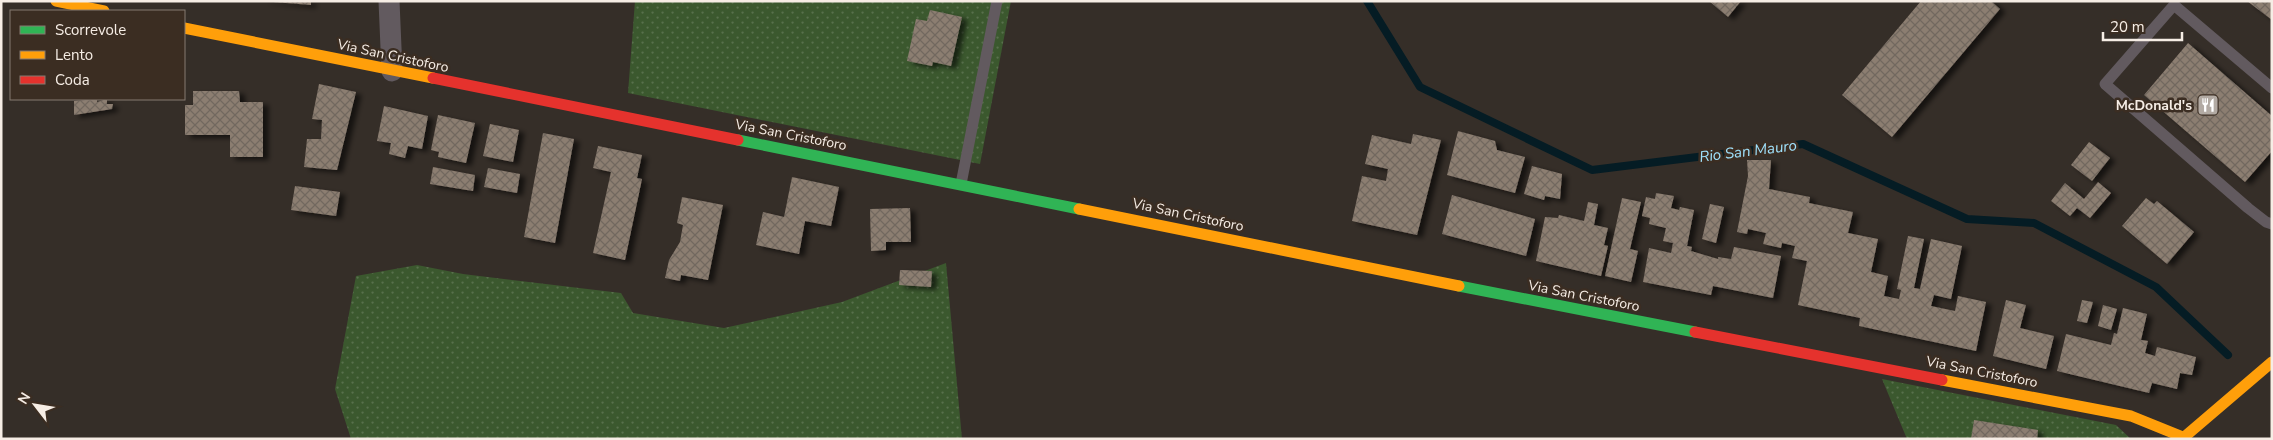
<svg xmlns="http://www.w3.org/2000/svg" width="2273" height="440" viewBox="0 0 2273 440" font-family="'Nunito Sans',sans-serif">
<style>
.green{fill:url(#green-dots)}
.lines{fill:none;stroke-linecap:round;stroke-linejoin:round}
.stream{stroke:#051c24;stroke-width:8}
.building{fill:url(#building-cross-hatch);filter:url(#shadow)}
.lane{stroke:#625a5f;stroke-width:11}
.street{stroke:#625a5f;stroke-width:21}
.fast{stroke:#30b455;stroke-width:11}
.slow{stroke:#ff9f0a;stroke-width:11}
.jam{stroke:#e5322d;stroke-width:11}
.labels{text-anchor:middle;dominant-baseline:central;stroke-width:5;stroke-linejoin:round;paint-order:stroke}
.street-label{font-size:14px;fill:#f6ede5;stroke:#3b2d22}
.poi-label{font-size:14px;font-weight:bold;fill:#f6ede5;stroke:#3b2d22;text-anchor:end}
.water-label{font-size:15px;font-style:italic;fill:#9fe1fc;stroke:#3b2d22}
</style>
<defs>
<pattern id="green-dots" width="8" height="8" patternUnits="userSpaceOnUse" patternTransform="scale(1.25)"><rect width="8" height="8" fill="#3b582e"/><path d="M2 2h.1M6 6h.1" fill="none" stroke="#58704c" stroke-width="1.8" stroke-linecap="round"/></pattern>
<pattern id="building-cross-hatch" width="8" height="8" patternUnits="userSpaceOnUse" patternTransform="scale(1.25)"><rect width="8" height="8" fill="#8c7e71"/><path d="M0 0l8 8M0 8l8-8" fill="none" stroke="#72685f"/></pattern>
<filter id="shadow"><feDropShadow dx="5.5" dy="3" stdDeviation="2.5" flood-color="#0009"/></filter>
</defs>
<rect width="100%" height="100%" fill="#352e28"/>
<path class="green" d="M635,1H1011L980,164L628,93Z
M946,263L962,439H351L335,389L356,276L417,265L463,274L621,293L633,313L724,328L842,302Z
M1882,379L2116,425L2131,439H1907Z"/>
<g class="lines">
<path class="stream" d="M1367,1L1420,87L1592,170L1803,144L1967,219L2034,223L2156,287L2228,355"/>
</g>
<path class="building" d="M261,1H311V5Z
M1709,1H1741L1728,17Z
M1921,1H1991L2000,9L1892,137L1842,95Z
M2247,1H2272V20Z
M930,10L962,17L951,66L933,62L932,66L907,61L916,19L927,21Z
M2188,43L2272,116V151L2245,182L2144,95Z
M319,84L356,92L337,170L304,167L307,139H321L322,120L312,119Z
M193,91H239L240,102H263V157H230V135H185V105H193Z
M97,99V102L107,99V104H113L112,109L74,115V101Z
M384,106L428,116L422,149L408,146L405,158L389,154L391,143L377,141Z
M438,115L475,123L466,163L438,157L439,152L431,150Z
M490,124L519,130L513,162L483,156Z
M1458,131L1495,141L1497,150L1525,157L1515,193L1447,175Z
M543,133L574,139L555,243L524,237Z
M1413,134L1441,140L1417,235L1352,221L1362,176L1386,181L1388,169L1365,164L1372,135L1411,144Z
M2089,142L2110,158L2092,181L2071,165Z
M598,146L642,155L637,178L642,179L625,260L593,253L611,172L593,168Z
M1747,160H1771L1769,189L1810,197L1809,203L1853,212L1848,233L1878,239L1871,272L1888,276L1884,296L1899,299L1901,290L1897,289L1908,236L1924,239L1914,288L1920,289L1931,239L1962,246L1951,299L1934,295L1931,306L1955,311L1958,296L1986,302L1976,351L1859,326L1860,318L1798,305L1807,261L1792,258L1795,246L1782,243L1781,248L1763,244L1766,233L1748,229L1747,234L1737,232L1748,176Z
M1532,166L1562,174L1560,199L1545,196L1544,200L1524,194Z
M433,167L475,175L473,191L430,184Z
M488,168L520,174L517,193L484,187Z
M792,177L839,187L831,226L805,221L799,254L756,245L763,212L784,217Z
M2098,182L2111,193L2090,218L2077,208L2070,216L2051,201L2065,183L2084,199Z
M295,186L340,192L336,216L291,210Z
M1656,193L1674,196L1671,208L1679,210L1680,207L1694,210L1687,246L1692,247L1691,251L1718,259V257L1731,259L1734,247L1781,256L1773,298L1713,286L1711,295L1643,282L1649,248L1671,253L1673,243L1663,241L1666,228L1649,224L1650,218L1642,216L1646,197L1655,199Z
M1452,195L1535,219L1526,256L1442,234Z
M682,197L723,205L708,280L681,275L680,281L665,278L669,260L680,242L683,225L677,223Z
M1622,198L1641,202L1630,249L1638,251L1631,282L1605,276Z
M2146,198L2154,204L2157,201L2194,232L2167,264L2122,226Z
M1588,202L1598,204L1594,225L1608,228L1604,245L1608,246L1601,276L1536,261L1545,217L1558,218L1559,215L1584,221Z
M1710,204L1724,207L1716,243L1702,239Z
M910,208L911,242H886V250L871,251L870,209Z
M900,270L932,271L931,287L899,285Z
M2006,300L2026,305L2020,328L2054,336L2046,369L1993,356Z
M2082,300L2093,302L2087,323L2077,321Z
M2103,305L2117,309L2111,330L2098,326Z
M2123,308L2147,314L2141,340L2148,341L2145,353L2155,356L2157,347L2196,357L2192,375L2180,373L2177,389L2152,383L2149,393L2057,371L2066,334L2111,345L2114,333L2117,334Z
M1974,420L2038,430L2037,439H1971Z"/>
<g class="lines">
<path class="lane" d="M2272,88L2174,5L2105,84L2248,208L2266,222L2272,224
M961,184L997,1"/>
<path class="street" d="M389,1L392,71"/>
<path class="fast" d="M738,140L1079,209
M1459,286L1695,332"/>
<path class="slow" d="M56,1L104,11
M184,28L433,78
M1079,209L1459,286
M1942,380L2131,416L2183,437
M2182,439L2272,362"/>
<path class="jam" d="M433,78L738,140
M1695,332L1942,380"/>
</g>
<defs>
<g id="restaurant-square" transform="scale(1.125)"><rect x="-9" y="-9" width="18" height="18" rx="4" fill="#b2aaa3" stroke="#3b2d22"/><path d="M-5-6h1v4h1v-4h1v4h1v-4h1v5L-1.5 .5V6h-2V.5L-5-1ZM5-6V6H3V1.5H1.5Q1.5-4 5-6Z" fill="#fff"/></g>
</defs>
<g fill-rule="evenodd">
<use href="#restaurant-square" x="2208" y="105"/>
</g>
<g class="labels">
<g class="street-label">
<text transform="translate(393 56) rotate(12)">Via San Cristoforo</text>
<text transform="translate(791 135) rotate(11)">Via San Cristoforo</text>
<text transform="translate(1188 215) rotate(12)">Via San Cristoforo</text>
<text transform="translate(1584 296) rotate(11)">Via San Cristoforo</text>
<text transform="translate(1982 372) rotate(11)">Via San Cristoforo</text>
</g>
<g class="poi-label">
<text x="2192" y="105">McDonald's</text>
</g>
<g class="water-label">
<text transform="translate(1748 151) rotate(-7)">Rio San Mauro</text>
</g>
</g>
<rect width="2273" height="440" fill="none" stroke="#f6ede5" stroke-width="5"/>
<rect x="10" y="10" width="175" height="90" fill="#3b2d22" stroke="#867a70"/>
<rect x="20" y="26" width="25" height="8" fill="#30b455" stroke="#867a70"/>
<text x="55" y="35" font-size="15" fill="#f6ede5">Scorrevole</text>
<rect x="20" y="51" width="25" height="8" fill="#ff9f0a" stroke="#867a70"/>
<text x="55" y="60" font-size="15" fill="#f6ede5">Lento</text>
<rect x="20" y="76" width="25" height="8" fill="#e5322d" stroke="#867a70"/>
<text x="55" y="85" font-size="15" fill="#f6ede5">Coda</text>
<g transform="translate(35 405) rotate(301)" stroke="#3b2d22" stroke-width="4" paint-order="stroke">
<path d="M0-4L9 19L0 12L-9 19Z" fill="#f6ede5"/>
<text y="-8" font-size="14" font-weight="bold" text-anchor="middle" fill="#f6ede5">N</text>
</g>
<path d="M2103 32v8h79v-8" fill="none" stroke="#f6ede5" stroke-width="2.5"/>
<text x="2110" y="32" font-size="15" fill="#f6ede5" stroke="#3b2d22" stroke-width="4" paint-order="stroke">20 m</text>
</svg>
